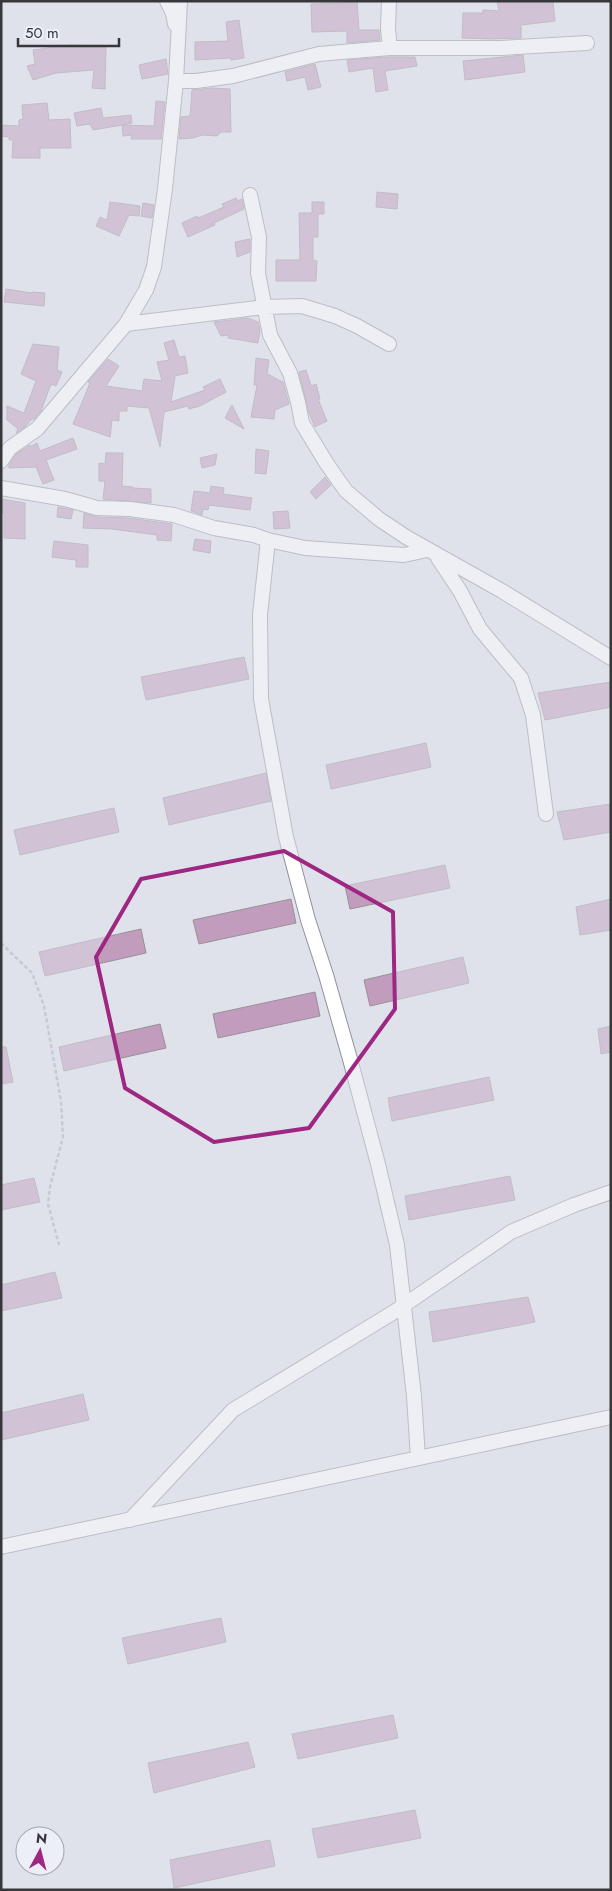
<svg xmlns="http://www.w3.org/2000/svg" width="612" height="1891" viewBox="0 0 612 1891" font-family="Jost,sans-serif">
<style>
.building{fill:#c19cbd;stroke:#989097}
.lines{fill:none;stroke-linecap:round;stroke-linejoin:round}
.minor-casing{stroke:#90929a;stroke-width:16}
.path{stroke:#aaacb3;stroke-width:2.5;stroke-dasharray:4 2.5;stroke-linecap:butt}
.minor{stroke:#fff;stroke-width:14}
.marked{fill:none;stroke:#9d2781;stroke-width:4;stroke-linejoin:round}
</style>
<rect width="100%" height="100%" fill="#e0e2eb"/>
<path class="building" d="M345,1H357L359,30H379L380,40L347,43V31L312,32L311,4L345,3Z
M497,1H553L555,21L521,25V38L491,39L462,38L463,13H483V10L499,11Z
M239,20L244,58L231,60V58L195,60V42L228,41L226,22Z
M70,45L106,46L105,89L92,88L94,70L56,73L33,80L27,66L35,64L33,50Z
M523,55L525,72L465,80L463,61Z
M386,57H415L417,66L385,71L388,90L376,92L373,68L349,72L347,60Z
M166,59L168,74L142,79L139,65Z
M315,64L321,87L308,90L305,77L287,81L285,72Z
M212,88L230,89L231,132H221L217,136L202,135L193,138L179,139L181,117L190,116L192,90Z
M156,101L165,102L161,139H131L132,135L123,136L122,125L93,130L90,124L77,126L74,113L101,108L103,118L131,115L132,123L123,125L154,126Z
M47,103L49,120L70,119L71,148H40V158H12L13,140H9V137L1,136V125L19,126V120L23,119L22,105Z
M377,192L398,194L397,209L376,207Z
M236,198L238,201L242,199L244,209L214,223L215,225L188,237L182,223L197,216L198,218L224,207L222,204Z
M110,202L140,206L139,216L129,215L119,236L96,226L100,217L107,220Z
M312,202H324V214H318V237H313V260L317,261L316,281H276V260H300L299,213H312Z
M143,203L154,205L152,218L141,216Z
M250,239V252L237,257L235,242Z
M6,289L32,293V292L45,293L44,306L4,302Z
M248,318L258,322L260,330L258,343L228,338L229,335L221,336L214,322Z
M174,340L179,357L185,356L188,373L175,376L171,402L205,390L203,387L220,379L226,392L200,406L189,409L188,406L164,412L160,447L149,408L127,406V411H119V421L112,420L110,437L73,424L90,383L88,382L108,359L119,366L106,386L142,391L144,379L162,381L157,362L169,360L164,343Z
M33,344L59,347L57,370L62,372L56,386L51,384L41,411L34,419H32L25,427L16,433L18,429L7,420V406L24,413L36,381L21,374Z
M256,358L269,360L267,374L283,382L289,404L275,410L274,419L251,417L257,385H254Z
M306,370L311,386L316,384L320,399H318L327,421L315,427L309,413L299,372Z
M232,405L244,429L225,418Z
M73,438L77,449L46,460L54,480L43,484L36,467L9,468V465L16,454L30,445V447L37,443L40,451Z
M256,449L269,451L266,474L255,473Z
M106,453H123L122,486L133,487V488L151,489V503L103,499L105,481H99V463L105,464Z
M217,454L215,465L202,468L200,458Z
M325,477L331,485L316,499L310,492Z
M211,486L224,488L223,494L252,498L250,510L209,505L208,510L203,509L202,515L191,511L194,491L210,493Z
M1,499L25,503V539L4,538V513L1,512Z
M58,507L73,510L71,519L57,517Z
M288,511L290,528L274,529L273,512Z
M84,513L97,517L129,518L172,524L171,541L157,540V535L112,529L83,528Z
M195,539L211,541L210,553L193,550Z
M54,541L88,545V567H76V560L52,557Z
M244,657L249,679L146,700L141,677Z
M611,682V707L545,720L538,693Z
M426,743L431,767L331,789L326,765Z
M266,773L271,801L169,825L163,798Z
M611,804V832L564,840L557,812Z
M114,808L119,832L20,855L14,830Z
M445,865L450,888L350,909L345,886Z
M291,899L296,923L199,944L193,920Z
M611,899V930L580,935L576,907Z
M141,929L146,953L45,976L39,952Z
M463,957L469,983L370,1006L364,980Z
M315,992L320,1016L218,1038L213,1014Z
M160,1024L166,1048L64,1071L59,1047Z
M611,1026V1052L601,1054L598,1029Z
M1,1047H6L13,1082L1,1084Z
M489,1077L494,1100L392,1121L388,1098Z
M510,1176L515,1200L409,1220L405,1196Z
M34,1178L40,1202L1,1210V1185Z
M55,1272L62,1298L1,1311V1285Z
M528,1297L535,1322L433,1342L429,1312Z
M83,1394L89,1420L1,1440V1413Z
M221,1618L226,1642L128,1664L122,1638Z
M393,1715L398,1738L298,1759L292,1734Z
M248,1742L255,1767L154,1793L148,1763Z
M415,1810L421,1838L318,1858L312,1829Z
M270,1840L275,1866L174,1888L170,1860Z"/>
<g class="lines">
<g class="minor-casing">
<path id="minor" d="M167,1L173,13L175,24
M389,1L388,29L390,48
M176,81H196L233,76L319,54L353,51L390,48H500L587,43
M250,195L259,237L258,273L270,335L290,373L298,402L302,423L327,464L346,491L379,519L406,537L502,591L611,658
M126,324L264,307L302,306L335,316L357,326L389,344
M1,461L10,448L37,429L126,324L146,290L154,267L165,189L176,81L180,1
M1,488L65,499L97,508L130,509L174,515L214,528L254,535L268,540L305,548L404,555L427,550
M268,540L260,615L261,699L286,837L308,920L326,975L350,1059L378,1164L397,1245L414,1396L418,1458
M438,558L460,591L480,629L521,678L533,715L546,814
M130,1520L233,1410L394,1312L511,1232L574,1205L611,1192
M1,1547L611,1417"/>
</g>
<path class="path" d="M1,943L32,973L44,1006L61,1101L63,1137L50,1187L48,1204L59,1245"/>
<use href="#minor" class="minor"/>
</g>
<path d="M0 0H612V1891H0ZM284,851L393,912L395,1009L309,1128L214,1142L125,1088L96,957L141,879Z" fill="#e0e2eb" fill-opacity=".55" fill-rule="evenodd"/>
<path class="marked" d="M284,851L393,912L395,1009L309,1128L214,1142L125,1088L96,957L141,879Z"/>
<rect width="612" height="1891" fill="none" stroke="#36373a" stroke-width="5"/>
<g transform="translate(40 1851) rotate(7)"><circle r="24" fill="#edeff8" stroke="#a4a5ac"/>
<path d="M0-4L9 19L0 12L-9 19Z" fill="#9d2781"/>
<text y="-8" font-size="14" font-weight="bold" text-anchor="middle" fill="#36373a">N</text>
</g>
<path d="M18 38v8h101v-8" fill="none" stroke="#36373a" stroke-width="2.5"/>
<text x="25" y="38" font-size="15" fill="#36373a" stroke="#edeff8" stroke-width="4" paint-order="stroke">50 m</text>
</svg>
